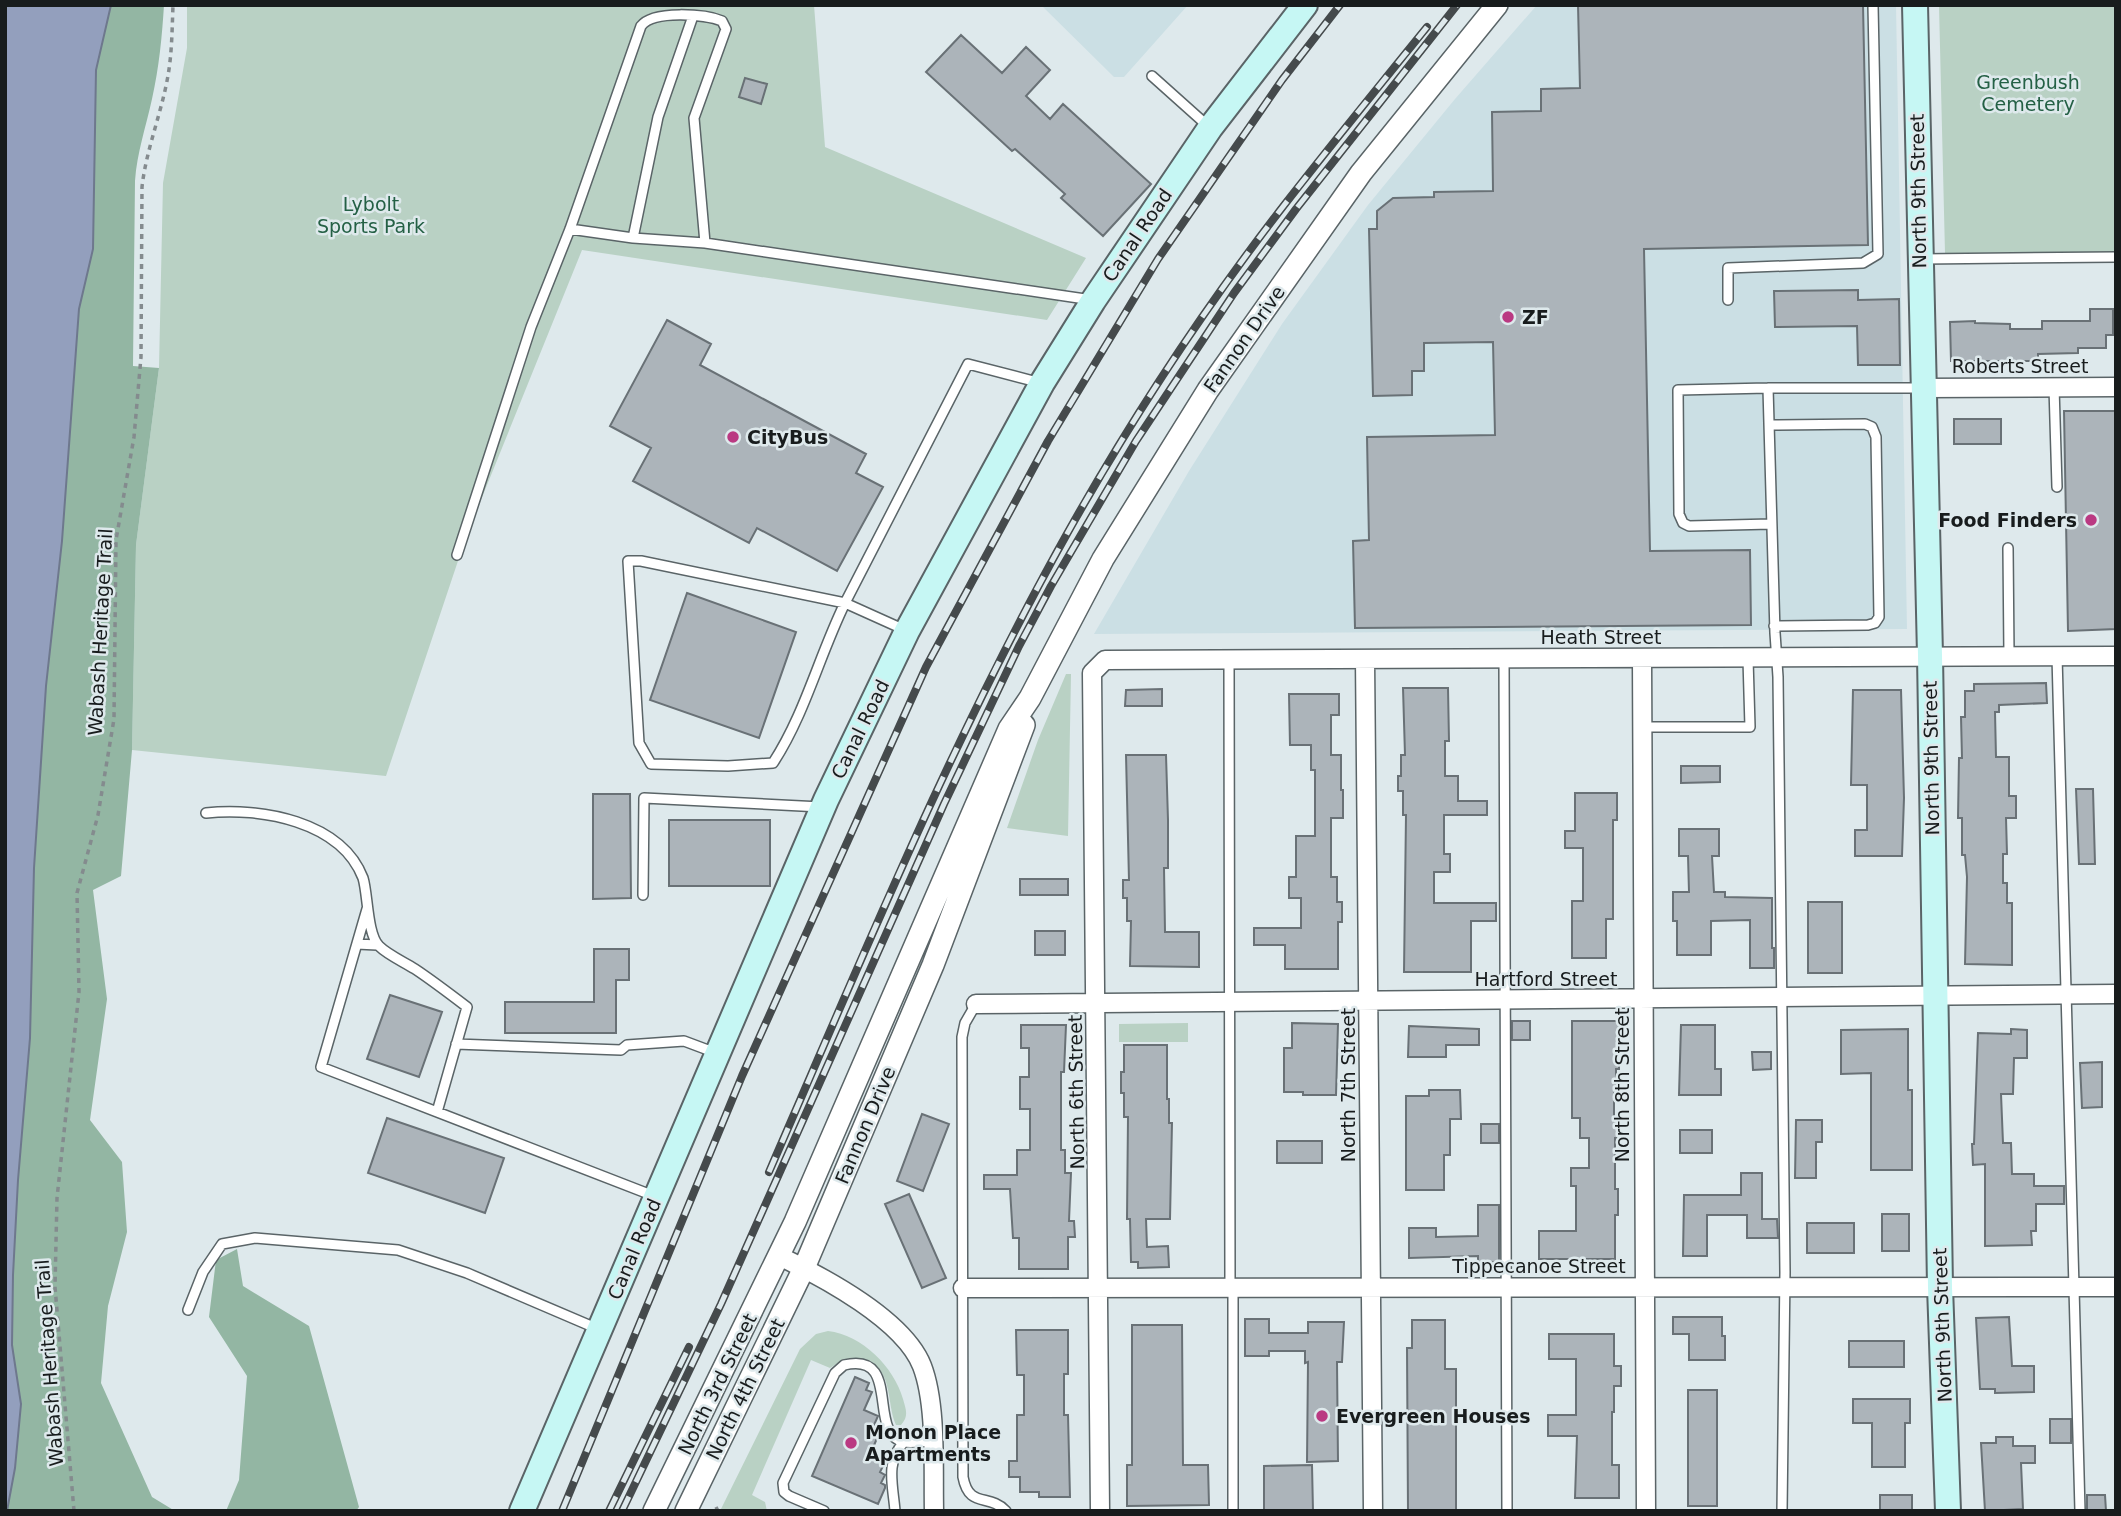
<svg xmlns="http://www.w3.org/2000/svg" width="2121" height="1516" viewBox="0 0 2121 1516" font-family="'DejaVu Sans',sans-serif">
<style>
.built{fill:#cbdfe4}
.green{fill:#b9d1c4}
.forest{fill:#93b6a3}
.water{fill:#939fbd;stroke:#6e788d;stroke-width:2}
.building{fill:#acb4ba;stroke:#697176;stroke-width:2}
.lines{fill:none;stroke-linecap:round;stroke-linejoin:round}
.service-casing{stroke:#5a6467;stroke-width:12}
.minor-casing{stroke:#5a6467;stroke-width:21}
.tertiary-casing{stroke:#5a6467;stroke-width:24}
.secondary-casing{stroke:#5a6467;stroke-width:28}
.path{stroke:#848b8e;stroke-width:3.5;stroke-dasharray:5 5;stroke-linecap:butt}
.service{stroke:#fff;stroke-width:9}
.minor{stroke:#fff;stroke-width:18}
.tertiary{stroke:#fff;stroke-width:21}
.secondary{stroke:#c6f7f4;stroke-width:24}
.rail-casing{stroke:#454a4c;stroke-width:8}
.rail{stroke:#dee9ec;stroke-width:5;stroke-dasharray:16;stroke-linecap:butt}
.poi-dot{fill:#ba3982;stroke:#dee9ec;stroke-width:2.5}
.labels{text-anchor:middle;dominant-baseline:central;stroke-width:5;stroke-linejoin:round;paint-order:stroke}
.park-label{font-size:19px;fill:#246045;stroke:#dee9ec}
.street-label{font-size:19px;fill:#181c1d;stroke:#dee9ec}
.poi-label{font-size:19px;font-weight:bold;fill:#181c1d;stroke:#dee9ec;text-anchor:start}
</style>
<rect width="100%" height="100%" fill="#dee9ec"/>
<path class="built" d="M1041,5H1188L1124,77H1114Z
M1537,5H1896L1907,629L1094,634L1189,471L1282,324L1368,205L1455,99Z"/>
<path class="green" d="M187,5H814L825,147L1086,258L1047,320L582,250L466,537L386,776L132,750L136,545L159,368L163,183L187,48Z
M1939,5H2116V252L1945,253Z
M1066,674H1071L1068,836L1007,828L1038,740Z
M1188,1023V1042H1119V1024Z
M828,1331C862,1335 894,1367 903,1399C906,1410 909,1416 901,1425H896C886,1403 894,1372 867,1361C852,1355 843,1360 830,1368L811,1360L752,1495L765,1502L767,1511H720L800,1349L816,1334Z"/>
<path class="forest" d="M111,5H164C162,37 159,68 152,99C146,127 137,152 135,181L133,366L159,368L136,545L132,750L121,876L93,890L107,999L90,1120L122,1162L127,1232L108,1306L101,1383L152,1497L175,1511H7L15,1468L21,1404L12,1345L13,1275L18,1180L30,1038L34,868L46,686L62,541L79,309L93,249L96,70Z
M237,1249L243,1286L309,1326L359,1507L356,1511H226L239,1480L247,1376L209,1317L216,1260Z"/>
<path class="water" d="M5,5H111L96,70L93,249L79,309L62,541L46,686L34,868L30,1038L18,1180L13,1275L12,1345L21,1404L15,1468L7,1511H5Z"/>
<path class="building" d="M1578,5H1863L1868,245L1644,249L1650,551L1750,550L1751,625L1355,628L1353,541L1369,540L1367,437L1495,435L1493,342L1424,343V371H1412V395L1373,396L1369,229H1377V211L1393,198L1434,197V192L1493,191L1492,112L1541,111V89L1580,88Z
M961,35L1002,73L1026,47L1050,70L1026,96L1050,119L1063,104L1151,184L1103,236L1061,198L1065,194L1015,149L1012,151L926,72Z
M745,78L767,84L761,104L739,97Z
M1858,290V300L1899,299L1900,365H1858L1857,326L1775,327L1774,291Z
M2090,309H2113V335H2106V348H2078V353L2038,354V361H1951L1950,322L1975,321V323L2010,324V329H2042V321H2090Z
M667,320L711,344L700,365L866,454L856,473L883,487L837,571L757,528L749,543L633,481L651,448L610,426Z
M2064,411H2116V629L2068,631Z
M1954,419H2001V444H1954Z
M687,593L796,632L759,738L650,700Z
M2046,683L2047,703L1999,705V712H1995L1996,757H2009V796H2016V818H2006L2007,854H2003V883H2007V903H2012V965L1965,964L1967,877L1965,855H1962V818H1958L1959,758H1962L1961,717H1965V691H1974V684Z
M1403,688H1448L1449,741H1445V776H1458V801H1487V815H1444V854H1450V872H1434V903H1496V921H1471V972H1404L1406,815H1403V791H1398V776H1401V755H1405Z
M1162,689V706H1125L1126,690Z
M1853,690H1901L1904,798L1902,856H1855V830H1867V785H1851Z
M1289,694H1339V715H1331V755H1341V790H1343V818H1331V877H1337V902H1342V922H1338V969H1285V945H1254V928H1301V898H1289V877H1296V836H1315V770H1311V745H1290Z
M1126,755H1166L1168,820V868H1164L1165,932H1199V967L1130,966L1131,921H1127V898H1123V880H1129Z
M1681,766H1720V782L1681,783Z
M2076,789H2093L2095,864H2079Z
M1575,793H1617V820H1613V919H1606V958H1572V901H1583V848H1565V831H1575Z
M593,794H630L631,898L593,899Z
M669,820H770V886H669Z
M1679,829H1719V856H1712L1714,892H1725V897L1772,898V948H1774V968H1750V920L1711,921V955H1677V921H1673V892H1689L1688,856H1679Z
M1020,879H1068V895H1020Z
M1808,902H1842V973H1808Z
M1035,931H1065V955H1035Z
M594,949H629V980H616V1033H505V1002H594Z
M390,995L442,1012L419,1077L367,1059Z
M1512,1021H1530V1040H1512Z
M1572,1021H1619V1069H1616V1093H1614V1121H1618V1138H1615V1189H1618V1215H1615V1259H1539V1231H1576V1186H1571V1168H1589V1138H1580V1118H1572Z
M1292,1023L1338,1024L1336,1095H1303V1092H1284V1048H1292Z
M1021,1025H1066L1064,1072H1061V1150H1065V1173H1071L1069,1221H1074L1075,1237H1068V1269H1019V1238H1013L1010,1189H984V1175H1017V1150H1030V1109H1020V1077H1029V1048H1021Z
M1681,1025H1715V1069H1721V1095H1679Z
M1409,1026L1479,1029V1045H1446V1057H1408Z
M1908,1029V1090H1912V1170H1871V1073L1841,1074V1030Z
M2011,1029L2027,1030V1058H2014L2013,1094H2001L2003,1143H2011L2012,1174H2034V1186H2064V1204H2036V1231H2031L2032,1245L1985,1246V1164L1973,1165L1972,1144H1974L1978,1033L2011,1034Z
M1124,1045H1167V1099H1169V1123H1172L1170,1219H1146L1147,1247L1168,1246L1169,1267L1138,1268V1262H1131L1130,1219H1127L1128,1117H1124V1093H1121V1072H1124Z
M1752,1052H1771V1069L1753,1070Z
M2102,1062V1107L2082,1108L2080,1063Z
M1429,1090H1460L1461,1119H1450V1155H1444V1190H1406V1096H1429Z
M922,1114L949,1124L923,1191L897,1181Z
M387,1118L504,1158L485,1213L368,1173Z
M1796,1120H1822V1142H1816V1178H1795Z
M1481,1124H1499V1143H1481Z
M1680,1130H1712V1153H1680Z
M1277,1141H1322V1163H1277Z
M1741,1173H1762V1219H1777L1778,1238H1747V1215H1707V1256H1683L1684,1195H1741Z
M909,1194L946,1278L922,1288L885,1204Z
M1478,1205H1499V1262H1478V1256L1409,1258V1228H1436V1237L1478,1236Z
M1882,1214H1909V1251H1882Z
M1807,1223H1854V1253H1807Z
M1673,1317H1722V1336H1725V1360H1689V1334H1673Z
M2009,1317L2012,1366H2034V1392L1995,1393V1389H1980L1976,1318Z
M1245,1319H1269V1333H1308V1322H1344L1342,1362H1337L1338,1461L1307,1462L1308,1362L1305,1363V1351H1269V1356H1245Z
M1412,1320H1445V1369H1456V1511H1408L1407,1348H1412Z
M1132,1325H1182L1183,1465H1208L1209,1505L1127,1506V1465H1132Z
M1016,1330H1068V1374H1064V1415H1068L1070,1497H1039V1492H1020V1477H1009V1461H1017V1415H1024V1375H1017Z
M1549,1334H1614V1366H1621V1386H1614V1412H1612V1465H1619V1498H1575L1577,1436H1548V1415H1576V1359H1549Z
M1849,1341H1904V1367H1849Z
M855,1377L869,1383L866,1390L872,1392L864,1410L878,1416L874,1425L881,1429L869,1457L884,1464L880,1472L885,1475L881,1483L885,1485V1488L878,1504L812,1476Z
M1688,1390H1717V1506H1688Z
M1853,1399H1910V1423H1905V1467H1872V1423H1853Z
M2050,1419H2071V1443H2050Z
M1996,1437H2013V1446H2035V1463H2021L2023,1509L1985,1511L1981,1443H1996Z
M1312,1465L1313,1511H1264V1466Z
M1880,1495H1912V1511H1880Z
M2087,1495H2105L2106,1511H2087Z"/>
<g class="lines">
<g class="service-casing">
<path id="service" d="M1152,76L1209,127
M570,229L633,238L705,243L1092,300
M633,238L658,117L693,16
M1922,259L2116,257
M1728,300V268L1863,263L1878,254L1873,5
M2054,387L2057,487
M1768,388L1678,390L1679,514L1683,523L1689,526L1771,524
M1769,425L1865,424L1872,427L1876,437L1879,617L1875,623L1868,625L1774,626
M2008,548L2009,655
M457,555L531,327L570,229L641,26C653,10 705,14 722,21L726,29L694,118L705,243
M628,561H641L845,603C819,656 805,714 773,763L728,766L651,764L639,743Z
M905,630L845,603L968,364L1041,383
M2057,656L2080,1511
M1504,658L1507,1511
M1229,659L1230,1287
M1641,727H1750L1748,659
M206,813C260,807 341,821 363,878C368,894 367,934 379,946C388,955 404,962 415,969C433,981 450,994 467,1007L437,1112
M643,895L644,798L821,807
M367,909L321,1067L654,1196
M357,944L377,945
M976,1004L965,1023L962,1037L963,1477C969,1509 989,1493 1006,1511
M456,1044L621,1050L627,1045L684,1041L716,1053
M188,1310L203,1272L222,1244L255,1238L398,1250L467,1273L598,1329
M824,1511L789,1496L784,1492L783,1483L835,1373L844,1365C903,1351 866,1434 904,1442C912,1444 924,1441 932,1441
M895,1511C893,1485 885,1462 904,1442
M1233,1511V1287
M1782,1511L1785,1272L1778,677L1775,633L1768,388H1921"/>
</g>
<g class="minor-casing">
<path id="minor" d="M1924,388L2116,387
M1642,658L1646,1511
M1365,659L1373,1511
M976,1004L2116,994
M779,1256C823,1277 904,1320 922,1366C937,1405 933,1469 934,1511
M963,1288L2116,1287
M1100,1511L1092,673L1105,660L2116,656"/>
</g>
<g class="tertiary-casing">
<path id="tertiary" d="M654,1511L795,1222L1009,729L1030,698L1103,559L1208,390L1361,173L1497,5
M686,1511L804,1268L933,965L1024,725"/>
</g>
<g class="secondary-casing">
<path id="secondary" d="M1915,5L1930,655L1940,1287L1948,1511
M522,1511L826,800L907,631L1042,383L1093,301L1210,128L1305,5"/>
</g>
<path class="path" d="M716,1507L718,1511
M74,1511L55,1287L57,1198L79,992L77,893L98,815L114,719L116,540L134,437L141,357L142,187C146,151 160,117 167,81C172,56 172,31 173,5"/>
<use href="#service" class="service"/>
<use href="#minor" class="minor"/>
<use href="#tertiary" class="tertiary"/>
<use href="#secondary" class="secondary"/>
<g class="rail-casing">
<path id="rail" d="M769,1172C863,956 953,737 1068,532C1132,418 1205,307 1285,204C1331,145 1379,86 1427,27
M562,1511L742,1076L926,667L1048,441L1158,259L1282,80L1340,5
M609,1511L689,1347
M622,1511L721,1304L944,804L1019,646L1051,586L1136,441L1234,293L1296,209L1457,5"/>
</g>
<use href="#rail" class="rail"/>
</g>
<g class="poi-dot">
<circle cx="1508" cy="317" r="7"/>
<circle cx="733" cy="437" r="7"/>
<circle cx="2091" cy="520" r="7"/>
<circle cx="1322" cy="1416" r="7"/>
<circle cx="851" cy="1443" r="7"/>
</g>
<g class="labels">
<g class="park-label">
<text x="2028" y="82">Greenbush<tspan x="2028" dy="22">Cemetery</tspan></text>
<text x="371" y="204">Lybolt<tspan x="371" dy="22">Sports Park</tspan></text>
</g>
<g class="street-label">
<text transform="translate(1918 191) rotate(-91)">North 9th Street</text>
<text transform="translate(1137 235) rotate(-56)">Canal Road</text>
<text transform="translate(1244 339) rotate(-55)">Fannon Drive</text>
<text x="2020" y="366">Roberts Street</text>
<text transform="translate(100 632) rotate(-87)">Wabash Heritage Trail</text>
<text x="1601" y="637">Heath Street</text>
<text transform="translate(860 729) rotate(-64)">Canal Road</text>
<text transform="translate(1931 758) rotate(-91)">North 9th Street</text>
<text x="1546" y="979">Hartford Street</text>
<text transform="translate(1348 1085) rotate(-90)">North 7th Street</text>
<text transform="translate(1622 1085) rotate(-90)">North 8th Street</text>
<text transform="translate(1076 1092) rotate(-91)">North 6th Street</text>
<text transform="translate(865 1125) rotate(-67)">Fannon Drive</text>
<text transform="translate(634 1249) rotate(-67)">Canal Road</text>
<text x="1539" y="1266">Tippecanoe Street</text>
<text transform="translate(1942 1325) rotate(-92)">North 9th Street</text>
<text transform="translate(49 1363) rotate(-94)">Wabash Heritage Trail</text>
<text transform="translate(717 1384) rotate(-64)">North 3rd Street</text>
<text transform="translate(745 1389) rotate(-64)">North 4th Street</text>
</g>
<g class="poi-label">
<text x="1522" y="317">ZF</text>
<text x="747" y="437">CityBus</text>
<text x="2077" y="520" text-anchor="end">Food Finders</text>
<text x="1336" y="1416">Evergreen Houses</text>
<text x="865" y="1432">Monon Place<tspan x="865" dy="22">Apartments</tspan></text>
</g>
</g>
<rect width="2121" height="1516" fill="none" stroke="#181c1d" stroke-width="14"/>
</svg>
